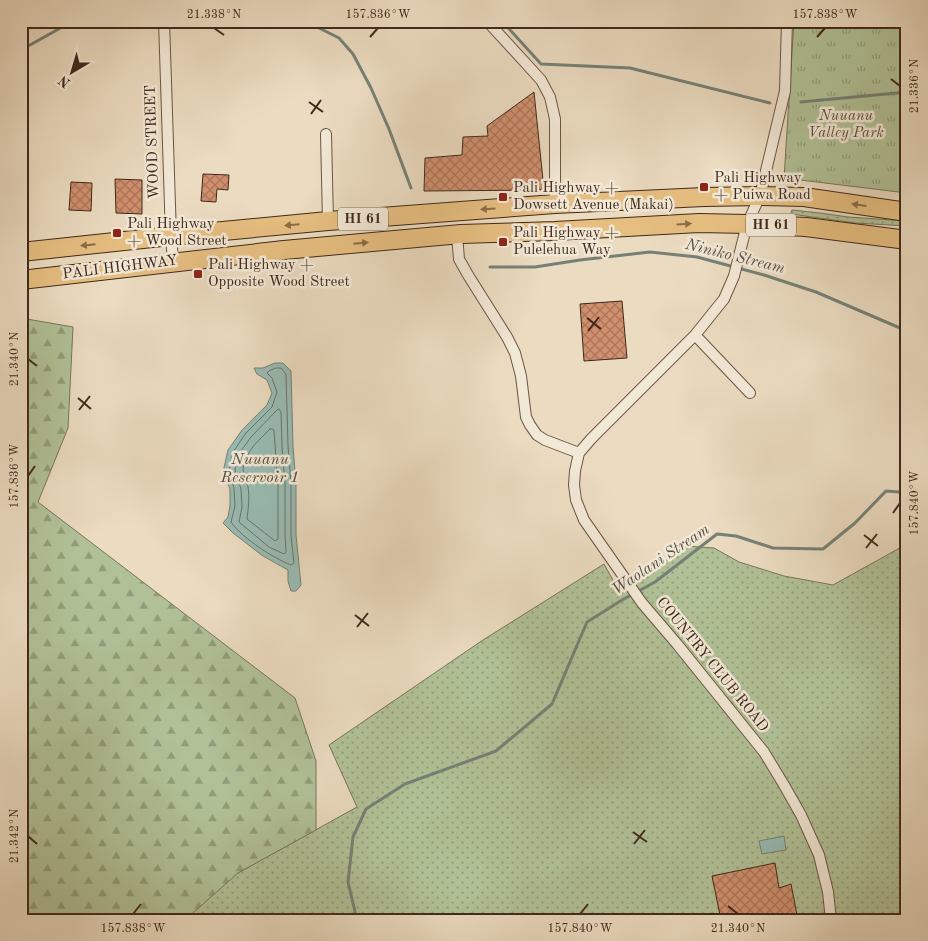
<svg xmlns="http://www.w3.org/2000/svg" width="928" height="941" viewBox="0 0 928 941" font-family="'Old Standard TT',serif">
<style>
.grass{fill:url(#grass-dots);stroke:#787559}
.forest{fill:url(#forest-firs);stroke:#787559}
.park{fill:url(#park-tufts);stroke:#787559}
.water{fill:#98bbb3;stroke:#758176}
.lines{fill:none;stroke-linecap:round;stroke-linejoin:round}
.shore{stroke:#6c7267;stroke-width:1}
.stream{stroke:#758176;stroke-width:3}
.building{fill:url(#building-cross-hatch);stroke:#40291b}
.street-casing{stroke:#6b5644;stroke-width:12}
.highway-casing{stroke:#40291b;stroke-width:20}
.street{stroke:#f2e8d6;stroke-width:10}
.highway{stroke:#e6be80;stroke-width:18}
.oneway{fill:#8b6c48}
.ticks{fill:none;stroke:#40291b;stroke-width:2}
.poi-dot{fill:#8f2418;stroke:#f2e8d6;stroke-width:2}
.labels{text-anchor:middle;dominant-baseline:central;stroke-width:5;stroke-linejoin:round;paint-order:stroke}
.shield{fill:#f2e8d6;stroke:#756253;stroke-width:1}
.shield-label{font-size:14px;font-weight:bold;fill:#40291b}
.park-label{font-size:15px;font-style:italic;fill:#5c4f3a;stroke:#f2e8d6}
.street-label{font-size:15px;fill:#40291b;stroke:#f2e8d6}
.poi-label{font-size:15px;fill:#40291b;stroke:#f2e8d6;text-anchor:start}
.water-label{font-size:16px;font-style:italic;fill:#564e41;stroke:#f2e8d6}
.neatline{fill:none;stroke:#40291b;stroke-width:2}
.ticks-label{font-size:12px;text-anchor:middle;fill:#40291b}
</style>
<defs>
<pattern id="grass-dots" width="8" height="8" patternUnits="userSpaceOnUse" patternTransform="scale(1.25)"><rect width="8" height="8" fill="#b1c197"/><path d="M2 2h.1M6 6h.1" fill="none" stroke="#919d7a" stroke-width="1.8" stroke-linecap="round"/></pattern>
<pattern id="forest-firs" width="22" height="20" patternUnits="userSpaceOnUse" patternTransform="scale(1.25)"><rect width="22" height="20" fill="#b1c197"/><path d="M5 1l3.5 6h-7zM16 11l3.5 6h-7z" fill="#919d7a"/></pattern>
<pattern id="park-tufts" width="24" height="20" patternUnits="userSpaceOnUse" patternTransform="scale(1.25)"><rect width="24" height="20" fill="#b1c197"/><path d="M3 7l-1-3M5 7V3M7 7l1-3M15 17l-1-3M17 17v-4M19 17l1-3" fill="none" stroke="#919d7a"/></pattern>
<pattern id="building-cross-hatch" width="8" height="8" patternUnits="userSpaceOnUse" patternTransform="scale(1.25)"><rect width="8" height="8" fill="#d08f6d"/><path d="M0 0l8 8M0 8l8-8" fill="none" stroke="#aa7559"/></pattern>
</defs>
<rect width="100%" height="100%" fill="#ebdbc0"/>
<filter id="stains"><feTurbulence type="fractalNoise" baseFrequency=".004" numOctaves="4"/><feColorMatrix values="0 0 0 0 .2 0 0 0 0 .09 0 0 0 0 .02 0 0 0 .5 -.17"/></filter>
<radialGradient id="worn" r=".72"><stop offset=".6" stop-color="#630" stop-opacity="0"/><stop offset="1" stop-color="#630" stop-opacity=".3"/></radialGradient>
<path class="grass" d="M792,210L820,213L848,217L907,221V226L855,223L798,215L792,214L791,212Z
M907,544V920H177L238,873L357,807L329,745L483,640L604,564L619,591L646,576L685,546L714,548L739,562L784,576L833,585Z"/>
<path class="forest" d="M21,318L73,327L68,428L38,502L295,698L316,761V830L238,873L185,920H21Z"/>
<path class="park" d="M794,21H907V193L784,178Z"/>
<path class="water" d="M275,363H283L291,371L293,446L296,484V535L301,585L296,591H291L288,581V570L263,556L233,533L223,523L228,517L230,506V489L223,472L228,450L242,430L267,405L272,393L267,380L257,374L254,368H263Z
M784,836L786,850L762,854L759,841Z"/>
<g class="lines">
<path class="shore" d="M276,368H281L286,374L288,446L291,484V535L294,563L291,565C273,558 242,538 231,522L235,506L234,488L229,471L233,452L246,433L272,407L277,392L272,378L267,373L269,371Z
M279,409L281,412L282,446L285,484V534L286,552L284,554L269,547L239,522L242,507L241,489L235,470L238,455L251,437L277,410Z
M270,429H273L274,431L278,485V539L275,541L247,519C248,509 250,498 248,487C247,481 243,474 243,468C245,452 259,440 270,429Z"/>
<path class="stream" d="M305,21L339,38L353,54L371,88L389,129L411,188
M502,21L541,64L630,68L770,103
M21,50L73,21
M801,102L907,92
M490,267H535L580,260L650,252L697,257L764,275L816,292L907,331
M357,920L348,882L353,837L366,809L405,784L496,751L552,704L587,622L622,600L655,582L717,534L736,536L773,548L823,549L855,523L886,491L899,492L907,488"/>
</g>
<path class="building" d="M534,92L544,190L424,191L425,158L462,155L463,137L488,136L487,126Z
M203,174L229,175L228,190L217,189L216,202L201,201Z
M115,179L142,180V214L116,213Z
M71,182L92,183L91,211L69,210Z
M622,301L627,358L584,361L580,304Z
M775,863L779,888L791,884L798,920H721L712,876Z"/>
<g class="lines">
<g class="street-casing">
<path id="street" d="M164,21L171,236L173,262
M487,21L541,80L550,97L555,119V204
M787,21L785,91L760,196L747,224L734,276L724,299L695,335L591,439L579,453L575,471L574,485L576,500L584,520L642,603L677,644L764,752L784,785L801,815L819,855L828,892L831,920
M326,134L328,221
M457,235L459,259L468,275L507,337L515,353L521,376L526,417L530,425L537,435L545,440L579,453
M695,335L750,393"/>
</g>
<g class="highway-casing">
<path id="highway" d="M21,252L171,236L328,221L555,204L704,197L760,196L804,197L907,212
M21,280L284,250L461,234L555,231L699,223L747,224L806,227L907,240"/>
</g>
<use href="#street" class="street"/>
<use href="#highway" class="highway"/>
</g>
<defs><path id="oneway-solid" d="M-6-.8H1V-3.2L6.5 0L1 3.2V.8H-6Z" transform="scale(1.25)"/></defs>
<g class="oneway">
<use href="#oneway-solid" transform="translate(859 205) rotate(-172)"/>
<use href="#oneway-solid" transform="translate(488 209) rotate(176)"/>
<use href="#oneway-solid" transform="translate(684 224) rotate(-3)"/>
<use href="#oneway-solid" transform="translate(292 225) rotate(175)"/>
<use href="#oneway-solid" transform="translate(361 243) rotate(-5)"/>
<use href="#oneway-solid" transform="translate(88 245) rotate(174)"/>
</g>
<path class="ticks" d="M214,28L224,35M370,37L378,28M817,37L825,28M891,79L900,86M309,102L323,112M311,114L321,100M587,318L601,329M588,331L599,317M28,359L37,366M78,398L91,409M79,410L90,396M28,476L35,466M893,513L900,503M864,535L878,546M866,548L877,534M355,615L369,626M357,627L368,613M633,832L647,842M28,836L37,844M634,844L645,830M728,906L738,914M133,914L141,904M580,914L588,904"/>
<g class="poi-dot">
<rect x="699" y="182" width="10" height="10" rx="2.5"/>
<rect x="498" y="192" width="10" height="10" rx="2.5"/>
<rect x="112" y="228" width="10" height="10" rx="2.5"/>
<rect x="498" y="237" width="10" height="10" rx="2.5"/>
<rect x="193" y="269" width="10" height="10" rx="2.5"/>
</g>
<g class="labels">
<g class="shield">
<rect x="338" y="207.5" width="50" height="23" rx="4"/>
<rect x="746" y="213.5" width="50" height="23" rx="4"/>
</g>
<g class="shield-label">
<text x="363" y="219">HI 61</text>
<text x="771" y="225">HI 61</text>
</g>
<g class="park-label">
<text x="846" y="116">Nuuanu<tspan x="846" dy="17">Valley Park</tspan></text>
</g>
<g class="street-label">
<text transform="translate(153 142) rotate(-92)">WOOD STREET</text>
<text transform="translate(120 268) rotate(-7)">PALI HIGHWAY</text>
<text transform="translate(712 665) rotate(51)">COUNTRY CLUB ROAD</text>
</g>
<g class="poi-label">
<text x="714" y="178">Pali Highway<tspan x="714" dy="17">+ Puiwa Road</tspan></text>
<text x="513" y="188">Pali Highway +<tspan x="513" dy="17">Dowsett Avenue (Makai)</tspan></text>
<text x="127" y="224">Pali Highway<tspan x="127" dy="17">+ Wood Street</tspan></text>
<text x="513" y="233">Pali Highway +<tspan x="513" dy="17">Pulelehua Way</tspan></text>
<text x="208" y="265">Pali Highway +<tspan x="208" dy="17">Opposite Wood Street</tspan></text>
</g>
<g class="water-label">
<text transform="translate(735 257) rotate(14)">Niniko Stream</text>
<text x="260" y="460">Nuuanu<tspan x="260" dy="18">Reservoir 1</tspan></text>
<text transform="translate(661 560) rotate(-34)">Waolani Stream</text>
</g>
</g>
<rect width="928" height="941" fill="none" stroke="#ebdbc0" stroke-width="55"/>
<g transform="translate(72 72) rotate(218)" stroke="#f2e8d6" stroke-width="4" paint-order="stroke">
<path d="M0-4L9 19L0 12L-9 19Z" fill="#40291b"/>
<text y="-8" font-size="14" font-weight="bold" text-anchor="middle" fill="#40291b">N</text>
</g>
<rect x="28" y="28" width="872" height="886" class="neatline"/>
<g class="ticks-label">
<text x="214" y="18">21.338°N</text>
<text x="378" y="18">157.836°W</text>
<text x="825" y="18">157.838°W</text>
<text transform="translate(914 86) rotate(-90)" y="4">21.336°N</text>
<text transform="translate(14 359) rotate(-90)" y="4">21.340°N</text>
<text transform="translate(14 476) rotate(-90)" y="4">157.836°W</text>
<text transform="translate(914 503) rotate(-90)" y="4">157.840°W</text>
<text transform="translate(14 836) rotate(-90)" y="4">21.342°N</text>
<text x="133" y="932">157.838°W</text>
<text x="580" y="932">157.840°W</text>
<text x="738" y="932">21.340°N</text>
</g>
<rect width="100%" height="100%" filter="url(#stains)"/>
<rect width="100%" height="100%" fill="url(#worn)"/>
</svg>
